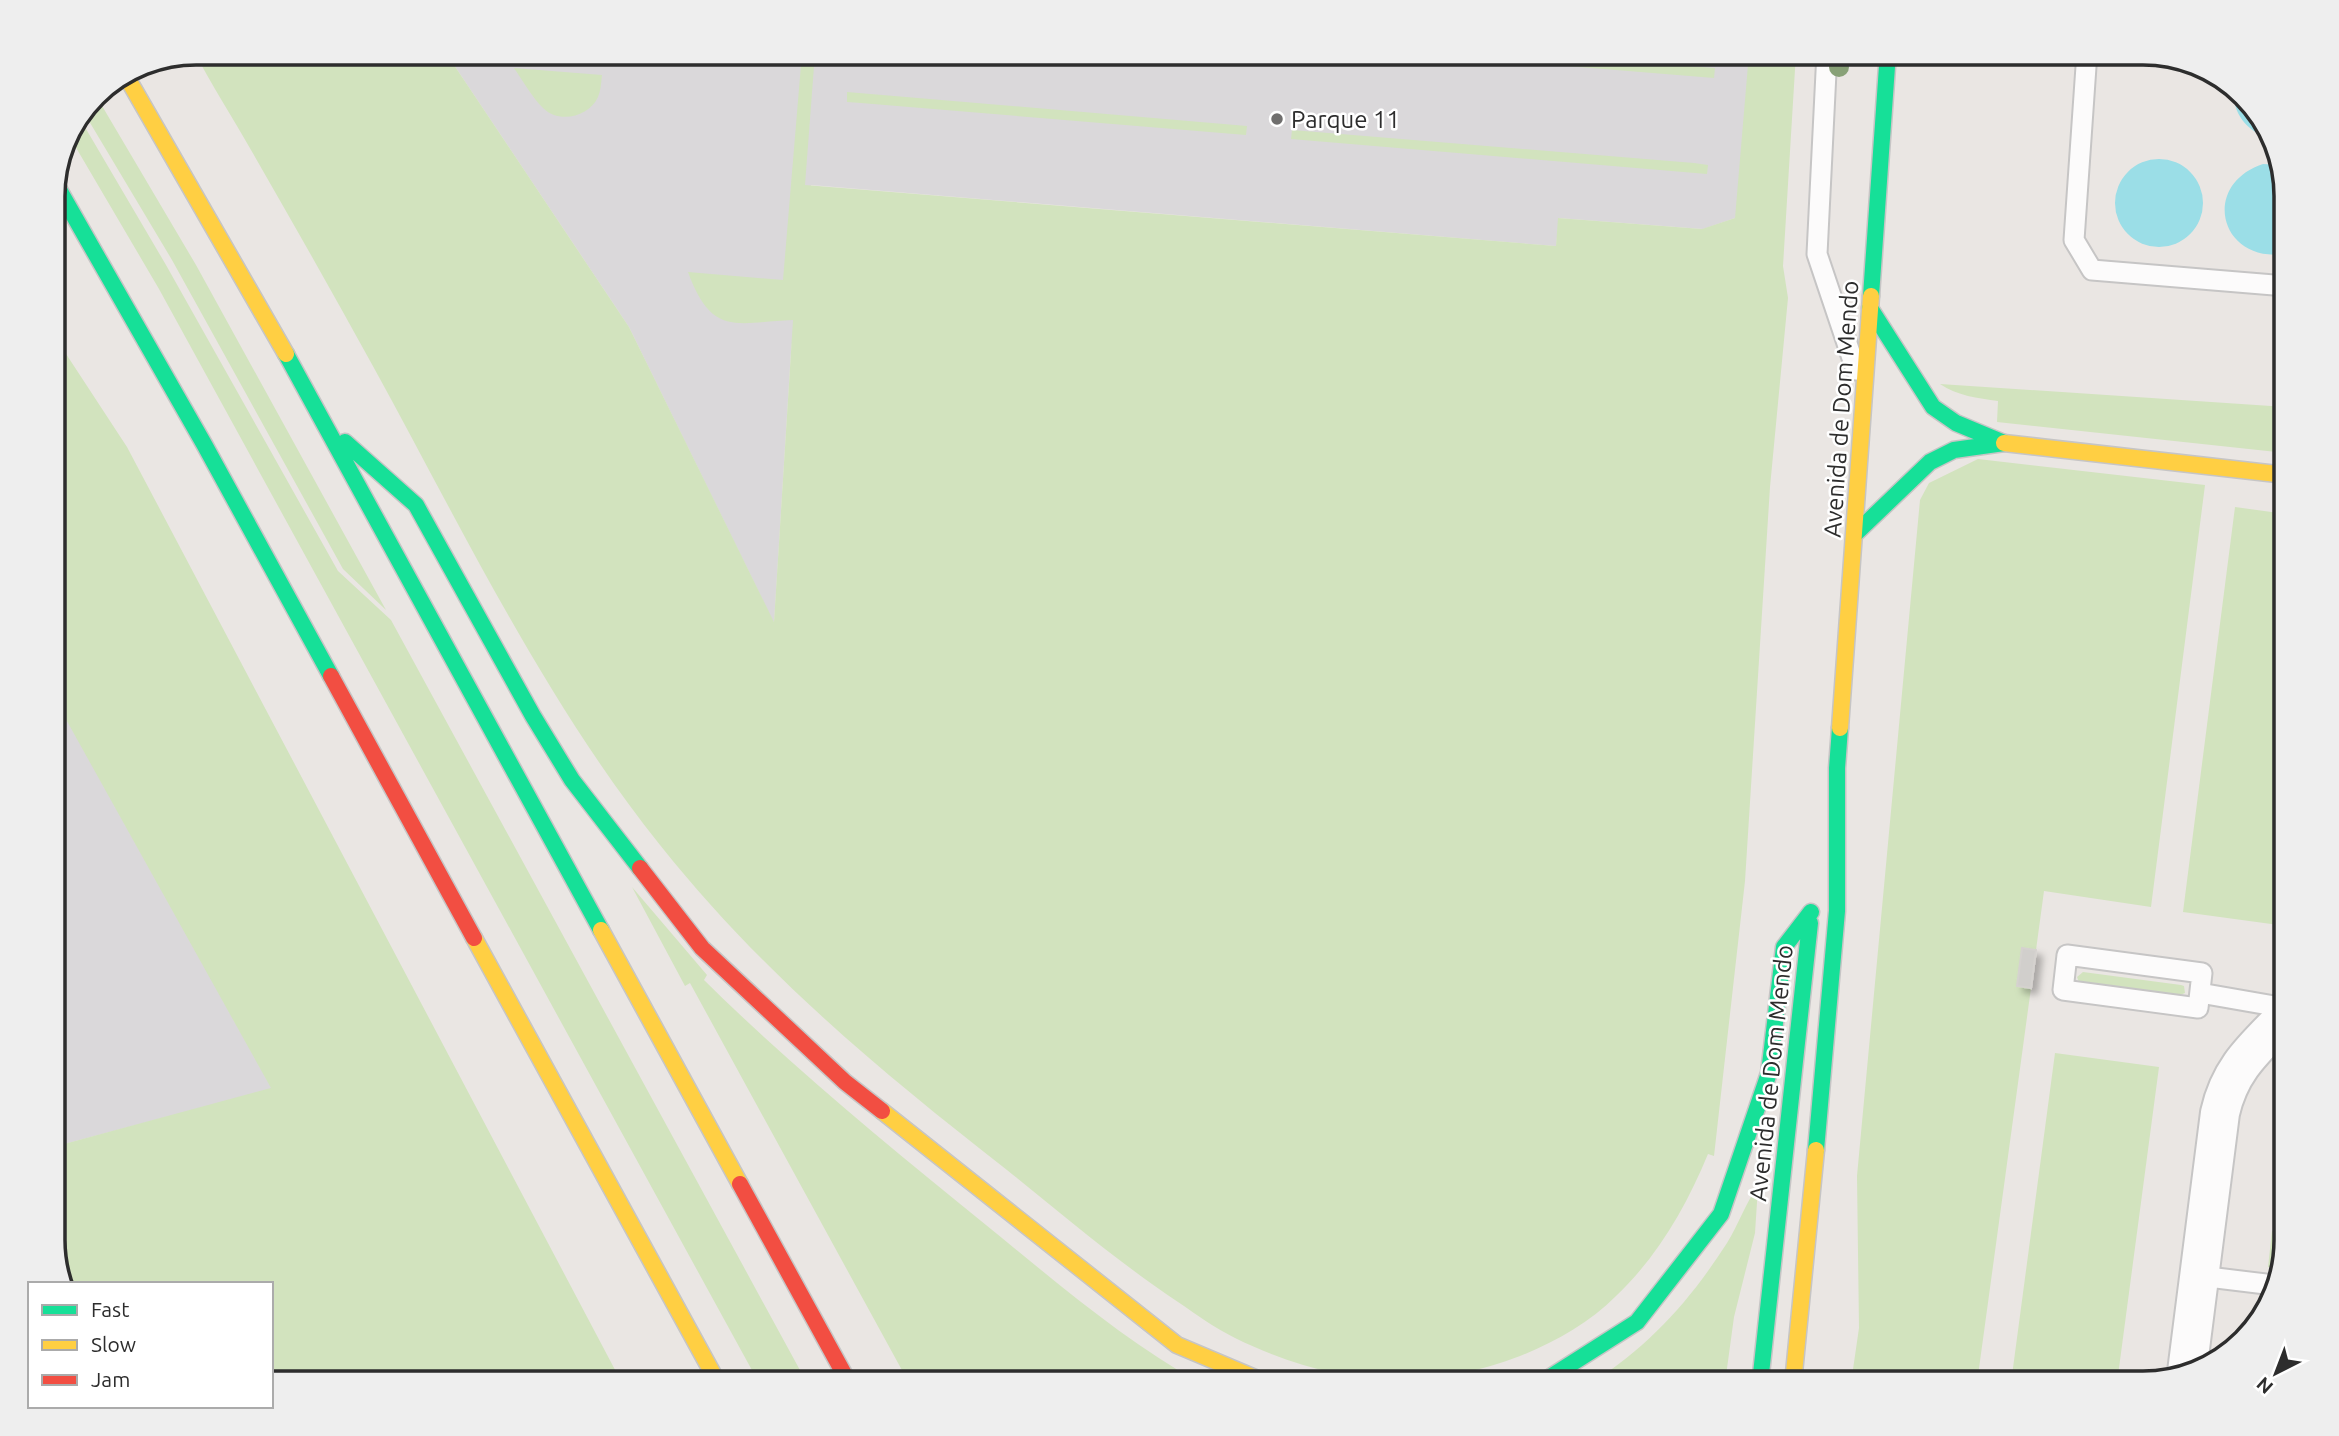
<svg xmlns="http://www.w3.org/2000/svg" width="2339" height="1436" viewBox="0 0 2339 1436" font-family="Ubuntu,sans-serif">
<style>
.industrial{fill:#dad8da}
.green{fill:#d2e3be}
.water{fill:#9bdee7}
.building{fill:#d1cfcc;stroke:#d5d2cf;stroke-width:2;filter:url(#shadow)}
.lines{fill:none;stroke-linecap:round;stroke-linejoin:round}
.lane-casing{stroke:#c6c5c5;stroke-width:23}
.street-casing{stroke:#c6c5c5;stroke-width:42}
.fast-casing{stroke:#c6c5c5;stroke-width:19}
.slow-casing{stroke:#c6c5c5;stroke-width:19}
.jam-casing{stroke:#c6c5c5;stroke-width:19}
.path{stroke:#c7c7c6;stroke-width:4.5;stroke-dasharray:5 3.5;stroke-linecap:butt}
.lane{stroke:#fcfbfb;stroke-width:19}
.street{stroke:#fcfbfb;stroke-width:38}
.fast{stroke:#16e098;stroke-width:16}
.slow{stroke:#ffcf43;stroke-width:16}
.jam{stroke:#f24e42;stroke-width:16}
.tree{fill:#88a177}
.poi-dot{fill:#6f6e6d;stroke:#fff;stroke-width:2.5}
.labels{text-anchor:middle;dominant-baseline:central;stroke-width:5;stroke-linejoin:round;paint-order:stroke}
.poi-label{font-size:24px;fill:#2d2d2d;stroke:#fff;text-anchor:start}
.street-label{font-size:24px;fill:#2d2d2d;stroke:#fff}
.rim{fill:none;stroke:#2d2d2d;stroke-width:3.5}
</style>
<defs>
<filter id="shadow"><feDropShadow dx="6" dy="6" stdDeviation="3.5" flood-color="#0004"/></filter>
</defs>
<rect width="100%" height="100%" fill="#eae6e3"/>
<path class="industrial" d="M446,53H1796L1735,218L1703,229L1559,218L1556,246L811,185L791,351L774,623L629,327Z
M53,677L272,1089L53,1147Z"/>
<path class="green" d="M195,53H446L629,327L774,622L793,320C737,322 712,338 688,272L783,280L802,53H815L805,185L1556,246L1558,218L1702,229L1735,218L1749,53H1796L1783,266L1788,298L1770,487L1745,881L1714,1156L1708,1154C1686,1207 1658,1256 1616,1296C1589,1323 1555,1342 1520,1356C1423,1394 1329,1384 1235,1338C1215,1328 1197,1315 1178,1302C1118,1262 1063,1215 1007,1170C879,1070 762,973 660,845C544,700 463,530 374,368C334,295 293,223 251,150C233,118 211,84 195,53Z
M1527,53L1715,68L1714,78L1410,53Z
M514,68L602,75C601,83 601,90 598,97C589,117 559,124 543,108C532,97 523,81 514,68Z
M847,92L1247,126L1246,135L861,103L847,102Z
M95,94L196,265L386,610L343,569L172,260L83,111Z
M79,117L166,265L338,571L391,620L807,1383H759L159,289L68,134Z
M1292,130L1694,163L1708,165L1707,174L1291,139Z
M53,334L127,447L622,1383H271V1284H63L53,1250V1147L271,1088L53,696Z
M1940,384L2286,407V453L1997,422L1998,401C1978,398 1957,396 1940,384Z
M1978,459L2205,485L2151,907L2044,891L2036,950L2022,948L2017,986L2031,988L1977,1383H1851L1859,1328L1857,1176L1920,500L1929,483Z
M2235,507L2286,514V926L2183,912Z
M632,887L707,975L704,980C793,1068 889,1146 986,1225C1055,1281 1123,1340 1200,1383H909L690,983L685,986Z
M2083,972L2181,985L2184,986L2185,993L2180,995L2079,982L2077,977Z
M2055,1053L2159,1067L2117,1383H2011Z
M1758,1187L1755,1233L1734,1317L1725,1383H1592C1650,1345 1689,1302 1727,1243C1738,1226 1746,1201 1758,1187Z
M2272,1231L2286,1232L2279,1268L2268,1267Z"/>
<path class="water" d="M2234,90L2267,124L2272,139C2249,133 2232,115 2234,90Z
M2115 203a44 44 0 1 1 88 0a44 44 0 1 1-88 0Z
M2263,164L2280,165L2286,186V253L2284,254C2220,263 2200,185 2263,164Z"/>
<path class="building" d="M2282,377H2286V407L2280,406Z
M2022,948L2036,950L2031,988L2017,986Z"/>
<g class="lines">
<g class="lane-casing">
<path id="lane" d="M1827,52L1817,254L1856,370
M2087,52L2074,240L2092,270L2286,286
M2067,955L2202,973L2198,1008L2063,990Z
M2200,993L2286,1008
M2200,1276L2274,1285"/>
</g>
<g class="street-casing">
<path id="street" d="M2187,1372L2220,1113C2230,1068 2255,1048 2286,1016"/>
</g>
<g class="fast-casing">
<path id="fast" d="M54,181L204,444L331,676
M1871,296L1888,52
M1870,308L1933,407L1956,423L2004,443
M286,354L601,930
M345,442L416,505L533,716L572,780L640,868
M1855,534L1930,462L1954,450L2004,443
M1816,1150L1837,911V768L1840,728
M1541,1383L1637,1322L1721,1214L1769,1073L1784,947L1811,912
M1760,1383L1810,923"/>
</g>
<g class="slow-casing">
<path id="slow" d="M125,74L286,354
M2004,443L2286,475
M1840,728L1871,296
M601,930L740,1184
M474,938L718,1383
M882,1111L1177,1345L1267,1383
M1793,1383L1816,1150"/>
</g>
<g class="jam-casing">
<path id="jam" d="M331,676L474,938
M640,868L702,948L845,1082L882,1111
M740,1184L849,1383"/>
</g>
<path class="path" d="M2274,1221L2286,1223"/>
<use href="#lane" class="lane"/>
<use href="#street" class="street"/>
<use href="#fast" class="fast"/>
<use href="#slow" class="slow"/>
<use href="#jam" class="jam"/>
</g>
<circle class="tree" cx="1839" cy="67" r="10"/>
<circle class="poi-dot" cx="1277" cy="119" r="7"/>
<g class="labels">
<g class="poi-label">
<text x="1291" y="119">Parque 11</text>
</g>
<g class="street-label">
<text transform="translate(1841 409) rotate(-86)">Avenida de Dom Mendo</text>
<text transform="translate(1771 1073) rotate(-84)">Avenida de Dom Mendo</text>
</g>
</g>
<path d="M0 0H2339V1436H0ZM196 65H2143A131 131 0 0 1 2274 196V1240A131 131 0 0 1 2143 1371H196A131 131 0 0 1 65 1240V196A131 131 0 0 1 196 65Z" fill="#eee" fill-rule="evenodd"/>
<path class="rim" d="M196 65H2143A131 131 0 0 1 2274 196V1240A131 131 0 0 1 2143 1371H196A131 131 0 0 1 65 1240V196A131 131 0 0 1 196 65Z"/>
<rect x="28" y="1282" width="245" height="126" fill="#ffffff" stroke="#ababab" stroke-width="2"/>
<rect x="42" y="1305" width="35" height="10" fill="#16e098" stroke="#ababab" stroke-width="2"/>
<text x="91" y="1317" font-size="21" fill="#2d2d2d">Fast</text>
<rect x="42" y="1340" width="35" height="10" fill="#ffcf43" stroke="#ababab" stroke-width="2"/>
<text x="91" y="1352" font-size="21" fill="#2d2d2d">Slow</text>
<rect x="42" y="1375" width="35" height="10" fill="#f24e42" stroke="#ababab" stroke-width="2"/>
<text x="91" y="1387" font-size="21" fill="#2d2d2d">Jam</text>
<g transform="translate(2276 1373) rotate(222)" stroke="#ffffff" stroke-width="5" paint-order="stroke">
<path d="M0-5L12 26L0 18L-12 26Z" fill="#2d2d2d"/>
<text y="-10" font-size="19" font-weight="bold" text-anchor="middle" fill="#2d2d2d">N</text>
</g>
</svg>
